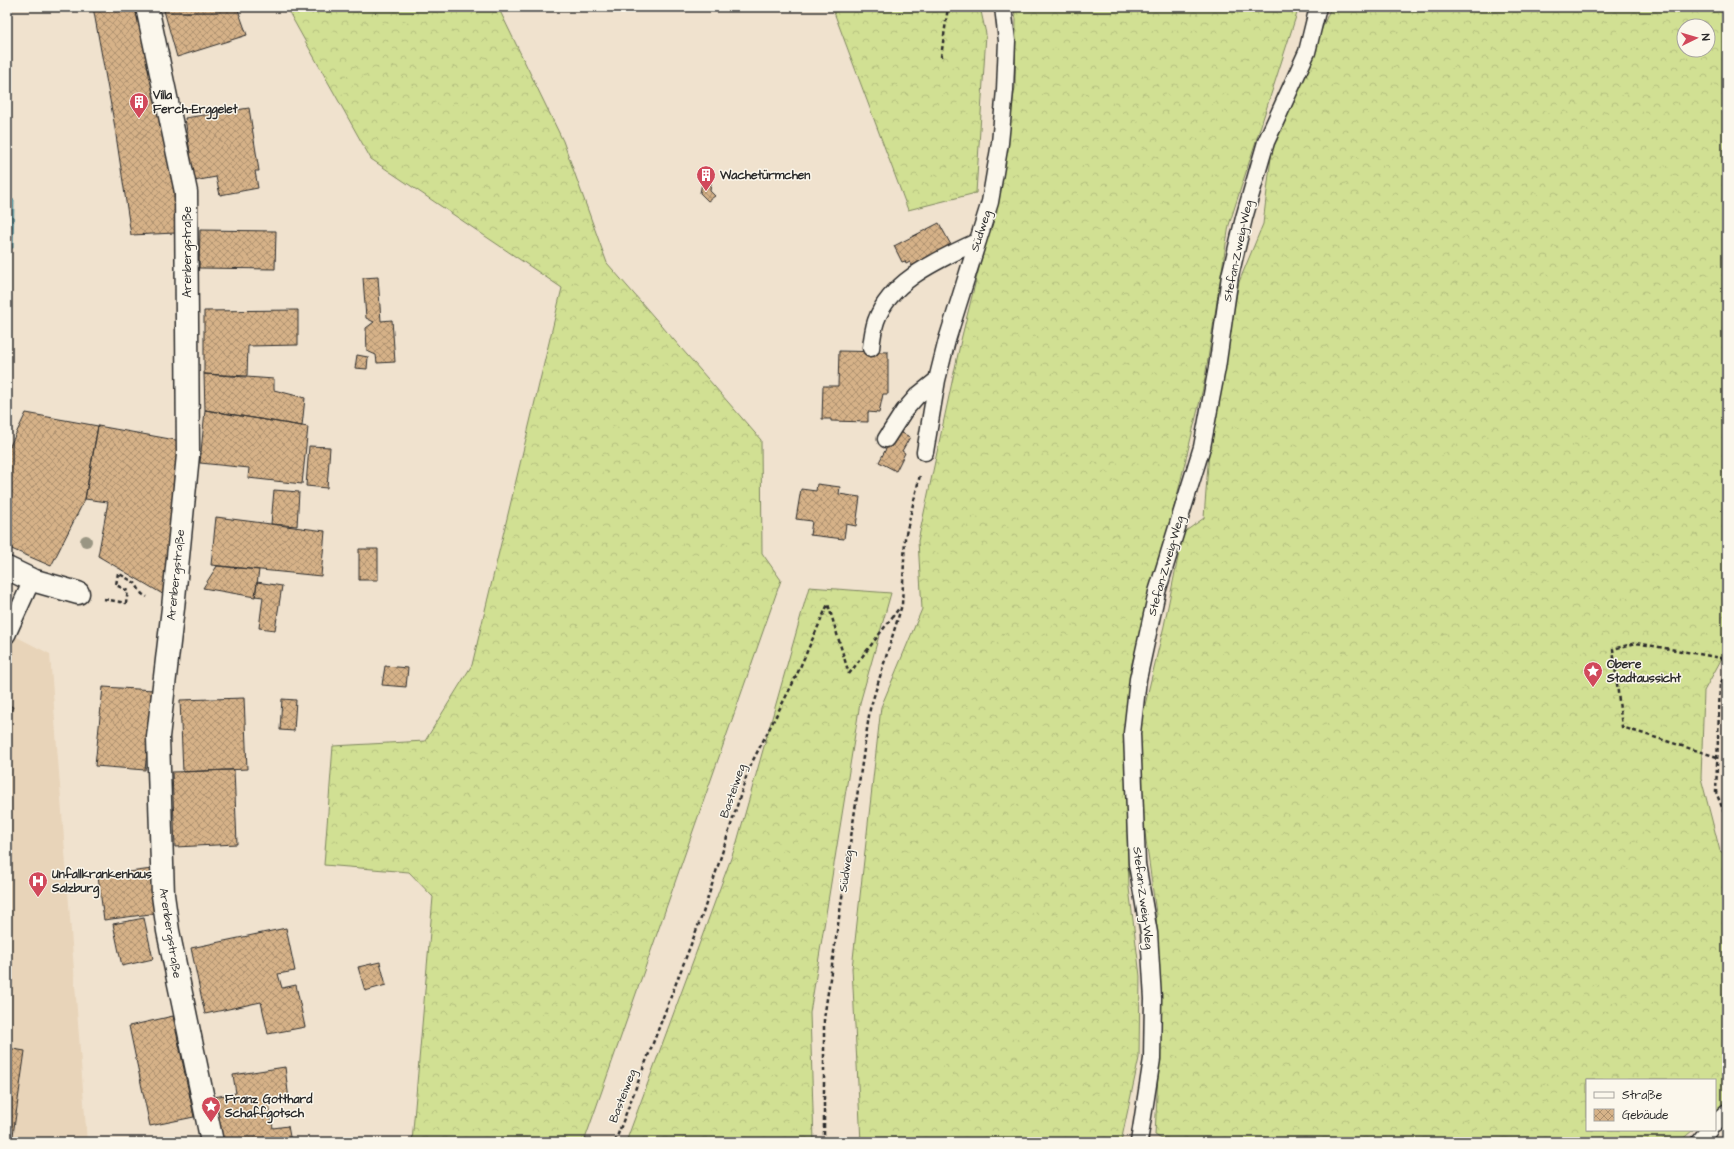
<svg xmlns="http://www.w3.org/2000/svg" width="1734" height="1149" viewBox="0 0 1734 1149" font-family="'Architects Daughter',sans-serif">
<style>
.built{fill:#e8d4b9}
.forest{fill:url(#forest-crowns);stroke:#7e865f;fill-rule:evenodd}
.water{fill:url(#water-waves);stroke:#5c8c92}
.building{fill:url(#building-cross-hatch);stroke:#2b2b2b}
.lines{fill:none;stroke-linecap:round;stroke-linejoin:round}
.lane-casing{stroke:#2b2b2b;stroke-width:19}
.street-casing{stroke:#2b2b2b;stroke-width:25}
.path{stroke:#2b2b2b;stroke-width:2.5;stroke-dasharray:4 3;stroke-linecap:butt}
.lane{stroke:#fbf7ec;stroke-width:16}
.street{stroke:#fbf7ec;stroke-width:22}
.tree{fill:#9a9683}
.labels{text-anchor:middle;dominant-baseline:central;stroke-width:3;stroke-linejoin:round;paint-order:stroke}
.poi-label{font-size:12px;font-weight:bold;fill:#2b2b2b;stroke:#fbf7ec;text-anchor:start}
.street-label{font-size:12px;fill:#2b2b2b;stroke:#fbf7ec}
</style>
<defs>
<pattern id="forest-crowns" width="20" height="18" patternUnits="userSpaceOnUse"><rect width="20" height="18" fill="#d1e093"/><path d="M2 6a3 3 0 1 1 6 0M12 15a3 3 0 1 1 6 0" fill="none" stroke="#b4c07f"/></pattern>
<pattern id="water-waves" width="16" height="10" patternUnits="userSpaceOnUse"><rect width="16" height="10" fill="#7cccd7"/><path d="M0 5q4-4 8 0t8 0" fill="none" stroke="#6bafb9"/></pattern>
<pattern id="building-cross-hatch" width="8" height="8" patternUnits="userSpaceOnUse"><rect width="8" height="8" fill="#d6b288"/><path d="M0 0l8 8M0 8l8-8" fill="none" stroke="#ae916f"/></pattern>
</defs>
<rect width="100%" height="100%" fill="#f0e2ce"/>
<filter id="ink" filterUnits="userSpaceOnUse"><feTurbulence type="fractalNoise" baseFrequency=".025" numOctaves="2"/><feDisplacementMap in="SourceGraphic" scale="8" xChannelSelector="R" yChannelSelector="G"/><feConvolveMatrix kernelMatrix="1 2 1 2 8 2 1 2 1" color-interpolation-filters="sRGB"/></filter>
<g filter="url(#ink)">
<path class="built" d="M7,632L50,654L87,1142H7Z"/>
<path class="forest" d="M288,7H498L563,141L607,263L761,440L762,553L781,580L584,1142H412L433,897L409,872L324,865L333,746L425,741L472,665L562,288L371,159L290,14Z
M832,7H980L986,34L976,193L908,210Z
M1013,7H1299L1229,225L1204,384L1176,500L1132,663L1127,706L1126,799L1129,888L1140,976L1139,1058L1121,1142H861L852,968L881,707L922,609L918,541L961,340L995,204L1015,88L1016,19Z
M1331,7H1727V649L1704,691L1701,778L1720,851L1727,855V1101L1715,1110V1080H1587V1130H1693L1679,1142H1167L1155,1135L1161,1014L1156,913L1141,804L1138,734L1164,626L1183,533L1204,518L1210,438L1239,282L1263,224L1272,149ZM1684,26H1708V50H1684Z
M809,587L891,593L860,703L810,1013L814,1142H626L737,842Z"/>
<path class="water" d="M7,199L14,200L13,248H7Z"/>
<path class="building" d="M93,7H139L173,169L176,233L131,235L114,122Z
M163,7H237L247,35L177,57Z
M249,108L259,171H255L258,188L220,195L216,177L194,181L185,118Z
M702,183H711L710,191L715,196L708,201L700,193Z
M939,223L951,245L912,266L910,262L906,264L905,261L902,262L894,246Z
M200,230L276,231L275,269L199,268Z
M378,277L381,321L392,320L395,362L377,363L376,355L367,351L366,328L374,322L366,318L363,278Z
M298,310V345L248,346L247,376L204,374V311Z
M839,351L888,352V394H883L879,413L868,412V422L831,421V419H822L823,386H838Z
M357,355L368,357L367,369L355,368Z
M204,374L274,379V390L305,398L302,426L205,410Z
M205,410L308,427L302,484L248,478L249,468L200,463Z
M26,413L98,426L85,499L51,566L7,547V452Z
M98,426L181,441L166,596L98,556L108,502L85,499Z
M896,430L910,437L902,451L905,453L896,471L879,462Z
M309,446L330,447L327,488L306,486Z
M817,484L840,487L839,494L860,497L856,526L846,524L844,539L810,535L812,521L796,519L801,489L816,491Z
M274,490L299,492L297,526L271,524Z
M216,517L325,531L321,576L211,565Z
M359,549H378V580H359Z
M217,566L259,570L255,597L203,588Z
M257,582L282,586L275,630L259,628L263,597L255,596Z
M385,666L408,668L406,687L382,685Z
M103,687L154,690L145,770L95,766Z
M244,698L247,769L183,772L180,700Z
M282,699L296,700L294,731L280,730Z
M7,704L13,707L7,719Z
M234,770L237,844L175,847L172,772Z
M152,869L158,913L104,920L98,876Z
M144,918L153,959L122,966L113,924Z
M286,928L295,971L278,974L282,988L296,985L305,1027L268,1034L261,1002L205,1014L191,948Z
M380,962L386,985L365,991L358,967Z
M173,1016L194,1117L150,1126L129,1026Z
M7,1048L25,1051L12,1142H7Z
M285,1067L289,1100L269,1103L273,1128L288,1126L291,1142H220L214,1097L236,1093L233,1075Z"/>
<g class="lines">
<g class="lane-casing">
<path id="lane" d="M871,348C872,339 873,330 876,321C891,279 941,259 978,241
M886,439L904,411L917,396L937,380
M925,452L937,380L947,340L990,202L1000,143L1005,90L1007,41L1003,7
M7,635L32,580
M1715,1123L1727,1112
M1139,1142L1152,1059L1153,999L1149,933L1137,864L1132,733L1138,679L1157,592L1202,447L1217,368L1230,276L1244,218L1266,142L1307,52L1318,7
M1699,1142L1709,1130"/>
</g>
<g class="street-casing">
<path id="street" d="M147,7L186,192L188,455L173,608L158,737L163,895L168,931L212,1142
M7,568L32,580L78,593"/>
</g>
<path class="path" d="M941,57L948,7
M104,599L126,603L128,591L116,585L118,573L135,583L142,594L147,597
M1727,673L1720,684L1716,792L1727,820
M849,674L900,607
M1717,757L1622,727L1613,649L1636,643L1727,659
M615,1142L703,913L749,768L794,681L828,604L849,674
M824,1142V1019L870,709L902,605L905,538L920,475"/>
<use href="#lane" class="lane"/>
<use href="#street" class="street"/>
</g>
<circle class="tree" cx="86" cy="541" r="6"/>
</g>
<defs>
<g id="building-pin" transform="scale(1)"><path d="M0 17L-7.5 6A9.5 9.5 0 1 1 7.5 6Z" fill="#d1495b" stroke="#fbf7ec"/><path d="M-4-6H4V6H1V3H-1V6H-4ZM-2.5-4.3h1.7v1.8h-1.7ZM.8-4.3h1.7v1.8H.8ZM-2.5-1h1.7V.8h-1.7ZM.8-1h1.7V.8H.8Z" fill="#fff"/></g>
<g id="sight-pin" transform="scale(1)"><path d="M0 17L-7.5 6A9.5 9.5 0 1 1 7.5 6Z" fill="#d1495b" stroke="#fbf7ec"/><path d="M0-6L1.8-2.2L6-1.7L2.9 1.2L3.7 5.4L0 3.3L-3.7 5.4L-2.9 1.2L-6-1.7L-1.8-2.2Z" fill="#fff"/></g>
<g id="hospital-pin" transform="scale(1)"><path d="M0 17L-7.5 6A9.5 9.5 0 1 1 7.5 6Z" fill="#d1495b" stroke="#fbf7ec"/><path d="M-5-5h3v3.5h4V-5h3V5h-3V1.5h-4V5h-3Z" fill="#fff"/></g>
</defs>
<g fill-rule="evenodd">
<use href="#building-pin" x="139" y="102"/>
<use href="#building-pin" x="706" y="175"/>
<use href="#sight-pin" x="1593" y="671"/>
<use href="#hospital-pin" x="38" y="881"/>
<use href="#sight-pin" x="211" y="1106"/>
</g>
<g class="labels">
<g class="poi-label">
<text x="153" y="95">Villa<tspan x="153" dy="14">Ferch-Erggelet</tspan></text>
<text x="720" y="175">Wachetürmchen</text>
<text x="1607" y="664">Obere<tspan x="1607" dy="14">Stadtaussicht</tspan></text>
<text x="52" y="874">Unfallkrankenhaus<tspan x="52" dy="14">Salzburg</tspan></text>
<text x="225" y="1099">Franz Gotthard<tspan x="225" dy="14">Schaffgotsch</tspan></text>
</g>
<g class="street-label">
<text transform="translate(981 231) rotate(-72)">Südweg</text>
<text transform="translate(1238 251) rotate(-78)">Stefan-Zweig-Weg</text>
<text transform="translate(187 252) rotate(-90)">Arenbergstraße</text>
<text transform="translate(1166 566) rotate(-74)">Stefan-Zweig-Weg</text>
<text transform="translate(176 575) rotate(-84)">Arenbergstraße</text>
<text transform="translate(733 791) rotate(-71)">Basteiweg</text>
<text transform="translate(846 871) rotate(-82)">Südweg</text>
<text transform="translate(1143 898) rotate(83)">Stefan-Zweig-Weg</text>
<text transform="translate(170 933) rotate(81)">Arenbergstraße</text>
<text transform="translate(623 1096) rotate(-69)">Basteiweg</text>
</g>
</g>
<rect width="1734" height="1149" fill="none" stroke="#fbf7ec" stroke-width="24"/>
<rect x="12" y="12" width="1710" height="1125" fill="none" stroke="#2b2b2b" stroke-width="1.5" filter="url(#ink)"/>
<rect x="1586" y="1079" width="130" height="52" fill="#fbf7ec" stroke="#a8a59f"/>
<rect x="1594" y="1092" width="20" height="6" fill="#fbf7ec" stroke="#a8a59f"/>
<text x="1622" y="1099" font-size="12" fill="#2b2b2b">Straße</text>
<rect x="1594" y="1109" width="20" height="12" fill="url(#building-cross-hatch)" stroke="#a8a59f"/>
<text x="1622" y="1119" font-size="12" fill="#2b2b2b">Gebäude</text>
<g transform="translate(1696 38) rotate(85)"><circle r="19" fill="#fbf7ec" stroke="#a8a59f"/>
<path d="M0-3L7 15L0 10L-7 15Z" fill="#d1495b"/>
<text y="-6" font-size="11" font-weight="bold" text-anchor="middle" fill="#2b2b2b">N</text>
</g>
</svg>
